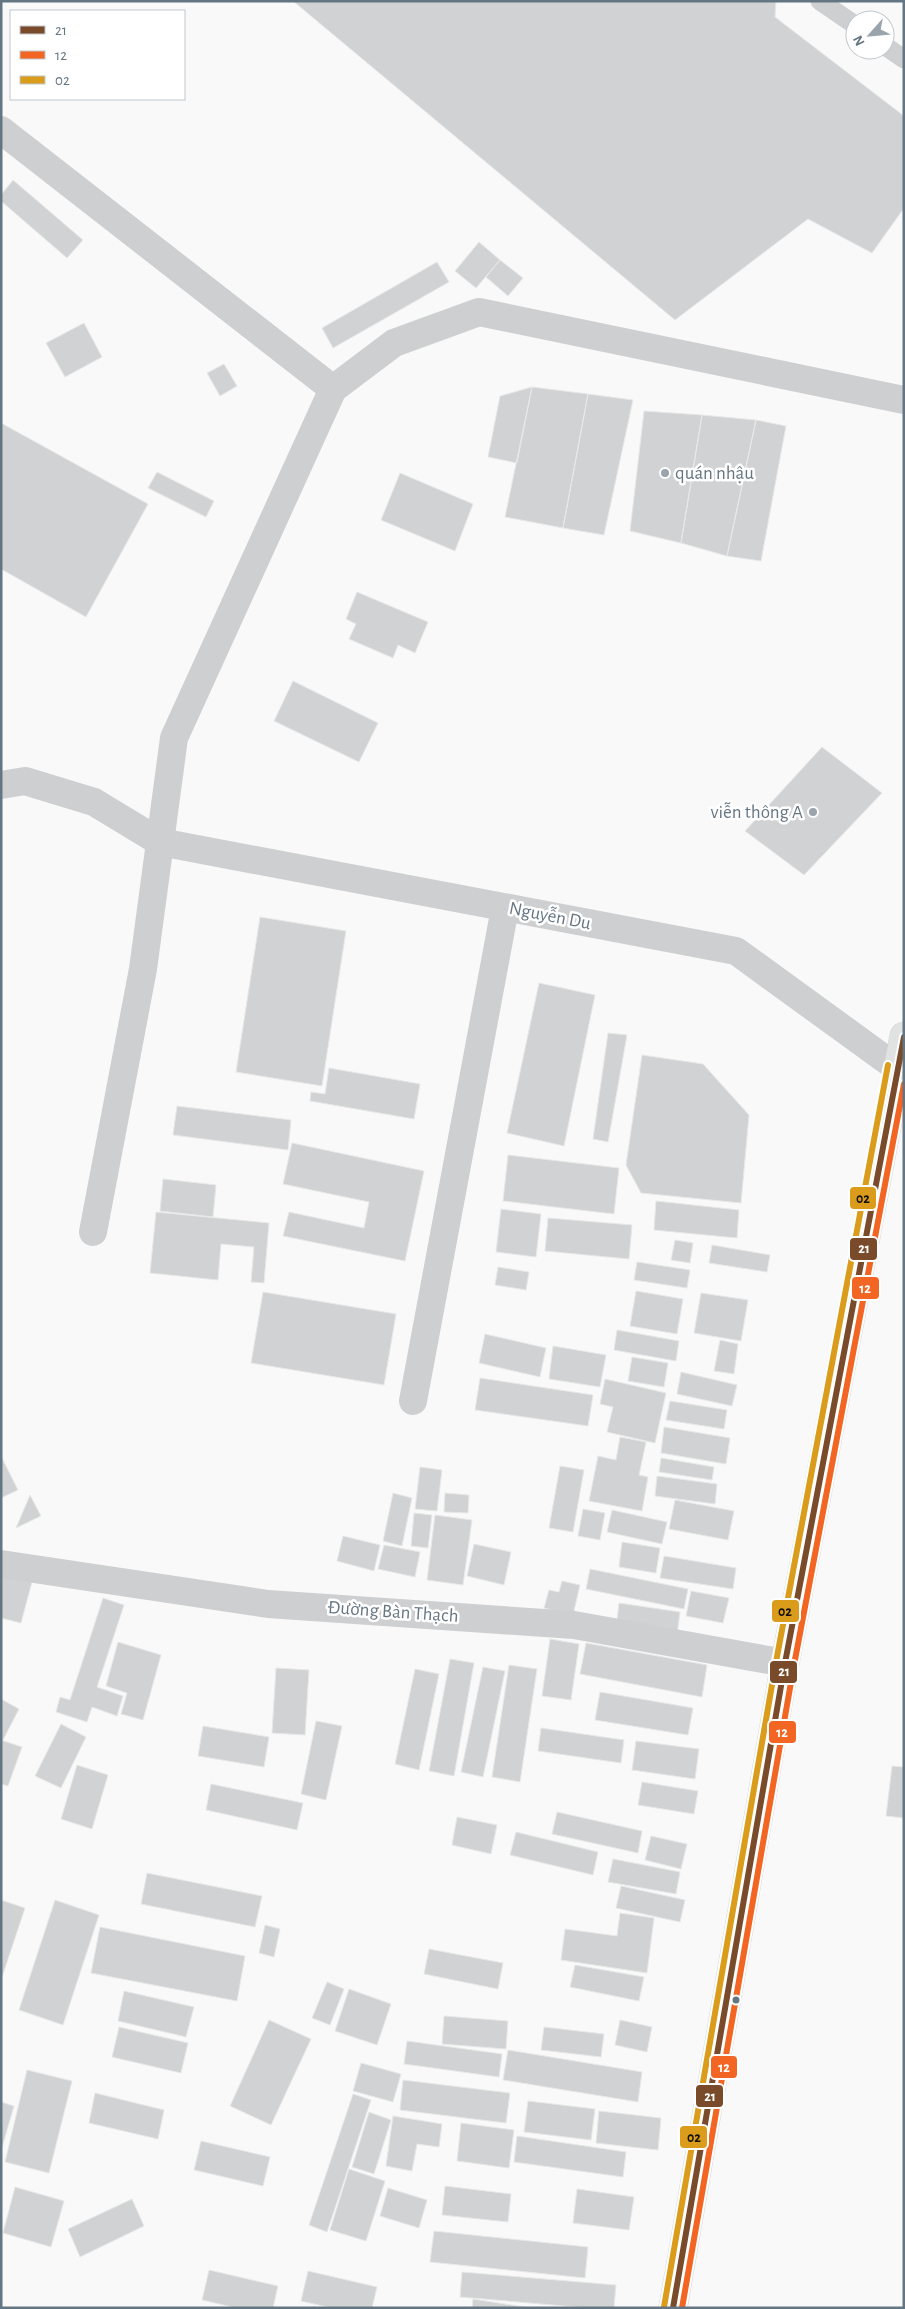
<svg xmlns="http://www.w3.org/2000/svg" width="905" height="2309" viewBox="0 0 905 2309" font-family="'Alegreya Sans',sans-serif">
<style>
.building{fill:#d0d2d3;stroke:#e8e8e8}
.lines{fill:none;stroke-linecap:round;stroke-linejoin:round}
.primary-casing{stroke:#d5d6d7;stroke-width:29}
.service{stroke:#cecfd0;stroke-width:19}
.minor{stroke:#cecfd0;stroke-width:28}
.tertiary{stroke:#cecfd0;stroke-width:28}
.primary{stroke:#e1e2e2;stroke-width:28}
.bus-1-casing{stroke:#fff;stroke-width:10}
.bus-2-casing{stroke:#fff;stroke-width:10}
.bus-3-casing{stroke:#fff;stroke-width:10}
.bus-1{stroke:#7a4b2a;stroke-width:6}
.bus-2{stroke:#f26522;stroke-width:6}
.bus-3{stroke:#da9c1a;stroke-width:6}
.poi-dot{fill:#99a4ac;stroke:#fff;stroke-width:2}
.bus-dot{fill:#657683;stroke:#fff;stroke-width:2}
.labels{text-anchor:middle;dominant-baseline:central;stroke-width:5;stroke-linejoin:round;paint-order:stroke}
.poi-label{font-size:19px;fill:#657683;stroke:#fff;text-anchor:start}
.street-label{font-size:19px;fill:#657683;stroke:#fff}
.line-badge{stroke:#fff;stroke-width:2}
.badge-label{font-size:14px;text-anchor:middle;font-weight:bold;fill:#fff}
.pale-badge-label{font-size:14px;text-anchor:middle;font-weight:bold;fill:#111}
</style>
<rect width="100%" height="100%" fill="#f9f9f9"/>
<path class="building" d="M293,1H776L775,17L904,116V208L872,253L808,219L675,320Z
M13,180L83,240L67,258L1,201V195Z
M479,242L500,260L476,288L455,271Z
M500,260L523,278L508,296L486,277Z
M437,262L449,282L333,348L322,328Z
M84,323L102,357L65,377L46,343Z
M224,364L237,386L220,396L207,373Z
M532,387L588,394L563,528L505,517Z
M532,387L517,463L488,457L500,396Z
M588,394L633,400L604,535L563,528Z
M644,411L702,415L681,543L630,531Z
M702,415L756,420L727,556L681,543Z
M756,420L786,426L761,561L727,556Z
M1,423L148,504L86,617L1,569Z
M157,472L214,501L206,517L148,488Z
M400,473L473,504L455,551L381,520Z
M357,592L428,622L415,653L398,645L393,658L349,639L356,624L346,619Z
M293,681L378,723L359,762L274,721Z
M822,747L882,793L804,875L745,831Z
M260,917L346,931L322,1086L236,1072Z
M539,983L595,995L564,1146L507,1133Z
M608,1033L627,1035L608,1142L593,1139Z
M642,1055L703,1064L749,1115L741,1203L641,1193L626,1165Z
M329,1068L420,1084L414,1119L310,1101L311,1092L325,1094Z
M177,1106L291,1120L288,1150L173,1135Z
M292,1143L424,1171L405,1261L283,1236L289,1212L364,1228L369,1202L283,1184Z
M508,1155L619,1168L614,1214L503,1201Z
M163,1179L216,1185L213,1217L160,1211Z
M656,1201L739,1210L737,1238L654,1230Z
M501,1209L541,1214L536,1257L496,1252Z
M156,1212L269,1223L264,1283L251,1282L254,1247L221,1244L218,1280L150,1273Z
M548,1218L632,1225L629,1259L545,1251Z
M675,1240L693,1243L690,1263L671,1260Z
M712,1245L770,1255L767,1272L709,1263Z
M637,1262L690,1270L687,1288L634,1280Z
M498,1267L529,1272L526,1290L495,1285Z
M636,1291L683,1299L677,1334L630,1326Z
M263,1292L396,1314L384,1385L251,1363Z
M701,1293L748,1300L741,1341L694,1333Z
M617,1330L679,1341L676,1361L614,1350Z
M485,1334L546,1348L540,1377L479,1363Z
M720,1340L738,1344L734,1374L714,1371Z
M553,1346L606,1355L600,1387L549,1379Z
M632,1357L668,1363L664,1387L628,1381Z
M681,1372L737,1385L732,1406L677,1394Z
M480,1378L593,1395L588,1426L475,1410Z
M605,1379L666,1393L655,1443L607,1432L613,1407L600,1404Z
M670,1401L727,1410L724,1429L666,1420Z
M664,1427L730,1438L726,1464L661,1453Z
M620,1437L646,1442L639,1475L648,1477L642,1511L589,1501L598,1456L616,1460Z
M1,1456L18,1490L1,1498Z
M661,1458L714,1467L712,1480L659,1472Z
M560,1466L584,1470L573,1532L549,1528Z
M420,1467L442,1470L437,1511L415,1509Z
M657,1476L717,1484L715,1504L655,1496Z
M393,1493L412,1498L402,1546L383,1541Z
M445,1493L469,1495L468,1513L444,1512Z
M30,1495L41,1516L16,1528Z
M675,1500L734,1511L728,1540L669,1529Z
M583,1509L605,1513L600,1540L578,1536Z
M612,1510L667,1522L662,1544L607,1532Z
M414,1513L432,1515L428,1548L411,1546Z
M435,1515L472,1520L463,1585L427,1580Z
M343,1536L380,1545L374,1571L337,1561Z
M622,1542L660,1548L656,1573L619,1567Z
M474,1544L511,1552L504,1585L467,1576Z
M384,1545L420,1552L415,1577L378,1569Z
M664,1556L736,1568L733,1589L660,1578Z
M590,1569L688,1589L684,1609L586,1589Z
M1,1574L32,1582L21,1623L1,1618Z
M562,1581L580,1585L573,1615L544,1608L549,1590L559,1592Z
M691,1591L729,1598L723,1623L686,1616Z
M103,1598L124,1605L97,1687L123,1696L117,1716L92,1707L87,1722L56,1712L60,1697L70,1700Z
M619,1603L680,1612L677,1635L616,1628Z
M550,1639L579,1644L571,1700L542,1696Z
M118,1642L161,1655L143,1720L121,1714L127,1693L106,1686Z
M586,1643L707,1665L702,1697L580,1674Z
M450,1659L474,1663L454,1776L429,1771Z
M509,1665L537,1669L520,1782L492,1777Z
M483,1667L505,1671L483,1777L461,1772Z
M276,1668L309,1670L305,1735L272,1733Z
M415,1669L439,1674L419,1770L395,1764Z
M600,1692L693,1708L688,1735L595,1720Z
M1,1699L19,1709L3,1740L1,1739Z
M316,1721L342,1726L326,1800L301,1794Z
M61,1724L86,1737L61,1788L35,1776Z
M203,1726L269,1737L264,1767L198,1756Z
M541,1728L624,1740L621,1763L538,1751Z
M1,1740L22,1747L8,1786L1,1784Z
M636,1741L699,1749L695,1779L632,1770Z
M77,1765L108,1775L92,1829L61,1819Z
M892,1766L904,1767V1818L886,1816Z
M642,1782L698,1791L694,1814L638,1805Z
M211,1784L303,1803L297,1830L206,1810Z
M557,1812L642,1831L638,1853L552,1834Z
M457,1817L497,1825L491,1854L452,1845Z
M516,1832L598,1852L593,1875L510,1855Z
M651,1836L687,1844L681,1869L645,1860Z
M613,1859L680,1872L676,1894L608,1882Z
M147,1873L262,1896L255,1927L141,1904Z
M621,1886L685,1900L680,1922L616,1908Z
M1,1900L25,1908L1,1980Z
M55,1900L99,1915L63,2025L19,2010Z
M620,1913L654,1918L647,1973L561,1960L565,1929L617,1936Z
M265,1925L280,1929L274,1957L259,1953Z
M100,1927L245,1956L237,2001L91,1973Z
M429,1949L503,1963L498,1989L424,1974Z
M575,1965L644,1977L639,2001L570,1987Z
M327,1982L344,1989L330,2025L312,2018Z
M349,1989L391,2004L377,2045L335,2031Z
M124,1991L194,2007L186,2037L118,2021Z
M444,2016L508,2021L506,2049L442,2044Z
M269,2020L311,2039L271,2125L230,2106Z
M620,2020L652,2027L647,2052L615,2045Z
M119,2027L188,2043L181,2073L112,2057Z
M544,2027L604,2034L601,2057L541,2050Z
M407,2041L502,2054L499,2077L404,2064Z
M508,2050L642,2072L638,2102L503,2080Z
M361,2063L401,2074L393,2102L353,2091Z
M27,2070L72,2081L49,2173L5,2162Z
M403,2080L510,2093L506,2123L400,2110Z
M95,2093L164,2110L158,2139L89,2123Z
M353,2094L371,2100L327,2232L309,2225Z
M528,2101L595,2109L591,2140L524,2132Z
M1,2102L14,2106L1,2151Z
M599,2111L661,2118L658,2150L596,2143Z
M369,2112L391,2120L374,2174L352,2167Z
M393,2116L442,2124L439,2147L417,2144L412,2171L386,2166Z
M461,2123L514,2130L509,2168L457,2161Z
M517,2136L626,2152L623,2177L514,2162Z
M201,2141L270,2157L263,2186L194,2170Z
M349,2169L385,2181L366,2241L330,2230Z
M445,2186L511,2194L508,2222L442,2215Z
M15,2187L64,2201L51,2247L3,2233Z
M388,2188L427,2200L419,2228L380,2216Z
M577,2189L634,2197L629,2230L573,2223Z
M132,2199L144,2226L80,2257L68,2229Z
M434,2231L588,2247L585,2278L430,2262Z
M209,2270L278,2286L273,2308H237L202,2300Z
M308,2271L377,2287L372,2308H332L301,2301Z
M462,2272L616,2285L614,2308H588L460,2297Z
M473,2299L531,2308H472Z"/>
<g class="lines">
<g class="primary-casing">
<path id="primary" d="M673,2308L785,1663L904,1036"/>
</g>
<path class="service" d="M820,1L855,25
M885,46L904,59"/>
<path class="minor" d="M1,130L333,389
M1,785L25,781L94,802L160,842
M93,1232L143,969L174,738L333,389L394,343L479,312L904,400
M413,1401L505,908
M1,1564L268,1604L574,1625L785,1663"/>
<path class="tertiary" d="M160,842L736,951L904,1073"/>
<use href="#primary" class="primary"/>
<g class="bus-1-casing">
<path id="bus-1" d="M673,2308L785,1663L904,1037"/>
</g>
<g class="bus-2-casing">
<path id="bus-2" d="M682,2308L794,1665L904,1084"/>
</g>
<g class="bus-3-casing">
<path id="bus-3" d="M664,2307L776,1662L888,1065"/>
</g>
<use href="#bus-1" class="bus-1"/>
<use href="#bus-2" class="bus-2"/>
<use href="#bus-3" class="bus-3"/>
</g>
<g class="poi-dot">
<circle cx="665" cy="473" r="5"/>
<circle cx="813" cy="812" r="5"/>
</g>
<circle class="bus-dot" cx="736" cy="2000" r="4.5"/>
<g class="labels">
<g class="poi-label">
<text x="675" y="473">quán nhậu</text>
<text x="803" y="812" text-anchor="end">viễn thông A</text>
</g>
<g class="street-label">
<text transform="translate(550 916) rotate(11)">Nguyễn Du</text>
<text transform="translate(393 1612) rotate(4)">Đường Bàn Thạch</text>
</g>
</g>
<g class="line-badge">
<rect x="849" y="1186" width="28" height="24" rx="5" fill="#da9c1a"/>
<rect x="849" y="1237" width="29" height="24" rx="5" fill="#7a4b2a"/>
<rect x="851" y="1276" width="29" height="24" rx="5" fill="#f26522"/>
<rect x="771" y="1599" width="29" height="24" rx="5" fill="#da9c1a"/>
<rect x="769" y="1660" width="29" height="24" rx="5" fill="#7a4b2a"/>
<rect x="768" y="1720" width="29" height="24" rx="5" fill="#f26522"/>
<rect x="710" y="2055" width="28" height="24" rx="5" fill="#f26522"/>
<rect x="695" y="2084" width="29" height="24" rx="5" fill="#7a4b2a"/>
<rect x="679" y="2125" width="29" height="24" rx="5" fill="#da9c1a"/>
</g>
<g class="badge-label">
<text x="864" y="1253">21</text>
<text x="865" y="1293">12</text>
<text x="784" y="1676">21</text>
<text x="782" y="1737">12</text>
<text x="724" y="2072">12</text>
<text x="710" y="2101">21</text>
</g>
<g class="pale-badge-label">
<text x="863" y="1203">02</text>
<text x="785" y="1616">02</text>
<text x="694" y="2142">02</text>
</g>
<rect width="905" height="2309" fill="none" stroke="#657683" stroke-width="5"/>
<rect x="10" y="10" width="175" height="90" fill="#ffffff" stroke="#c1c8cd"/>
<rect x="20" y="26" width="25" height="8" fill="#7a4b2a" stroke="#c1c8cd"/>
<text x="55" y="35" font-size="15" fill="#657683">21</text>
<rect x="20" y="51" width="25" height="8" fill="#f26522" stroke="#c1c8cd"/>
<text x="55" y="60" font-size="15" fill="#657683">12</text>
<rect x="20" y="76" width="25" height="8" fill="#da9c1a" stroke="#c1c8cd"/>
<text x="55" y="85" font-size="15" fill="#657683">02</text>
<g transform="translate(870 35) rotate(243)"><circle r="24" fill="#ffffff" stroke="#c1c8cd"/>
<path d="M0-4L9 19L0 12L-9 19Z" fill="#99a4ac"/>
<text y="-8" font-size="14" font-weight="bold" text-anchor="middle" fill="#657683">N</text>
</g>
</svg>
